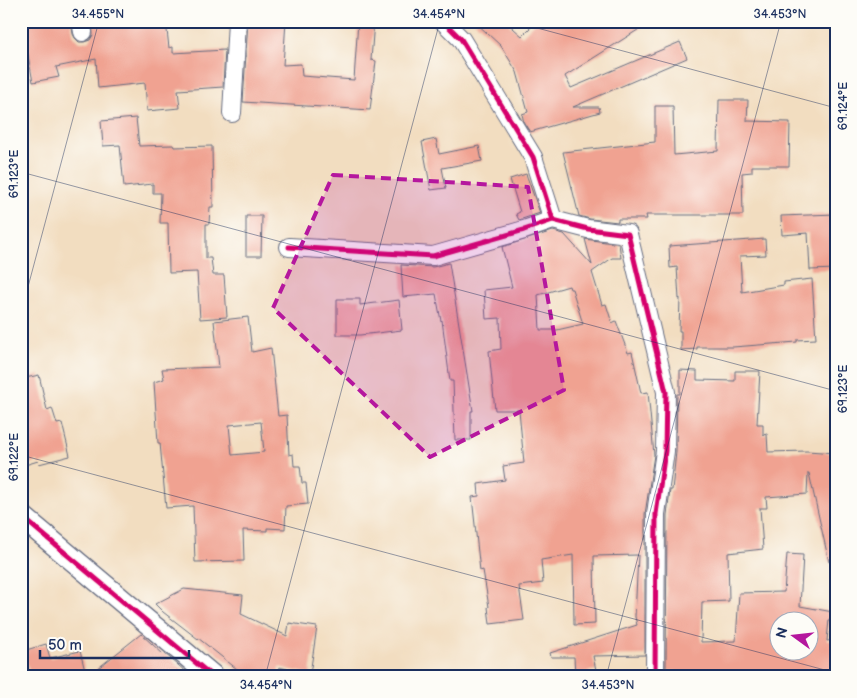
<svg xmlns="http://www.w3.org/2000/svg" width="857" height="698" viewBox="0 0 857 698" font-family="'Balsamiq Sans',sans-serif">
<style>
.building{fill:#f0a291;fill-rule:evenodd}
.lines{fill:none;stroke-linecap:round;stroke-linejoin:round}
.minor-casing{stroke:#666c80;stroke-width:20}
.tertiary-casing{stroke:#666c80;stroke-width:25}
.minor{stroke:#fff;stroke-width:18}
.tertiary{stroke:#fff;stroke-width:22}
.cycleway-casing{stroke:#fdfcf7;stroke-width:8}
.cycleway{stroke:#d6006c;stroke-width:5}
.marked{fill:#b5179e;fill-opacity:0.2;stroke:#b5179e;stroke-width:4;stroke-dasharray:10 6;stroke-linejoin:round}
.ticks{fill:none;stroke:#1b2f5e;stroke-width:1;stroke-opacity:0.45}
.neatline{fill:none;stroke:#1b2f5e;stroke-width:2}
.ticks-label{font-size:12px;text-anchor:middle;fill:#1b2f5e}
</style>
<rect width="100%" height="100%" fill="#fdfcf7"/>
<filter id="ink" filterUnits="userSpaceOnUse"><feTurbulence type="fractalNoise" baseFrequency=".02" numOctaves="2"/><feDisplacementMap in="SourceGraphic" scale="10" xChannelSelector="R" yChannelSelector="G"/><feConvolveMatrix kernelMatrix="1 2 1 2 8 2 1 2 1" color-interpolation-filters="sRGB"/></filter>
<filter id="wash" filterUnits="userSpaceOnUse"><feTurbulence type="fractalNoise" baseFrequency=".0096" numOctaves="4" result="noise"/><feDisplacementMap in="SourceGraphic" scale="20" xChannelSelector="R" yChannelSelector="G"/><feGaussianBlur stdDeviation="1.12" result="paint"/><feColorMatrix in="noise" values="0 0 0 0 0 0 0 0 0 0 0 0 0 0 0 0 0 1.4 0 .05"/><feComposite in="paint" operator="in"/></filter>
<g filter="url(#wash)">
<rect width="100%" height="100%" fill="#f2ddc0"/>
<g id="blocks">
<path class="building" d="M21,21H71L73,34L75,38L79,42H84L90,40L93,35L92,21H166L169,48L173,47V53L225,50L223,87L178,90L180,108L147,111L145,83L98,88L96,59L56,67L59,77L33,82L27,50L21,51Z
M248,21H286L283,65L301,64L302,76L354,80L358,21H374L371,60L376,61L370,110L243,102Z
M474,21H505L522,36L537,21H652L565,76L571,88L680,42L687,58L573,107H599L600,112L530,132L524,123L522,114L528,112L517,72L501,46Z
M719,100H748L747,121L790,122L789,166H752V172L742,173L743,215H646L647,219H618V222L590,219L579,216L563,152L655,142V106H673L674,155L718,151Z
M136,118L139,146L173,145L174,147L212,146L213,207H210L209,224H206V258H211L213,275H224L227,317L200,319L197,272L169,273L168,223H160L161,193H153V184L124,187L120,145L103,146L101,121Z
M436,139L439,154L479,146L482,161L442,168L446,188L431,190L422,142Z
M526,174L540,213L519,220L516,214L520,212L510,179Z
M836,214V269L810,270L808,233L782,235L781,216Z
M246,216H262L261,256H246Z
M553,231L564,234L592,265L585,239L619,244L621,258H612L592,272L602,305L606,304L612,323L616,321L628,353L632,352L641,393L648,392L654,455L645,514V655L593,656L596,670L575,674L574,657H551L550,653L637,625L635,617L638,555L594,556L595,624L574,625L573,555L541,560L543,583L519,586L524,620L490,624L488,607H489L483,570L480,571L472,497L479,496L478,484L505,480L503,466L524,463L519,410H495L489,351L501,349L500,318L486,319L484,290L512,287L502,247ZM569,286L570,289H572L583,324L557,330H540L538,295Z
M765,239L766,255L740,256L742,292L784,285V282L812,279L816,339L797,340V342L733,347H697V349L681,350V331H679L680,298L679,299L677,267L670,268L669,246Z
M449,263L473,411H471V440H455L453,381H450L442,320L441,321L436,294L403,297L401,265L433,267Z
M337,299H360V305L399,300L402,330L360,335H337Z
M248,317L252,352L271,348L278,416L287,415L289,455L293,454L294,466H300L302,483H306L308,504L286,506L285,529L267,528V531L243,530L244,561L195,562L193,506L166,508L160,443H158L154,382L164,379L162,369L219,367L214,321ZM261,422L264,452L232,455L229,425Z
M680,370L697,371V380L735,381V371H760L757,424H763V435L767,434L768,452L807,451L836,453V562H829L809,473H808L807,494L766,497L767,508H760L763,549L728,553L729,601L702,602L701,642L736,641L739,593L784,592L787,554L803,555L800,606L833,612V620H829L827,641L836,640V673L829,674V677H676V671H666L667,515L670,490H672L676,452L677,394H680ZM780,620H810V650H780Z
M39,375L47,410L52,408L57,424L62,423L70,456L39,464L38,461L25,465L21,452V379Z
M184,589L243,595L241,614L287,636L289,623L317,627L310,674L279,667L278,677H247L198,638V639L163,612L155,604Z
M141,634L163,654L164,653L192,677H87Z
M46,644L50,658L80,651L86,675L77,677H31L23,651Z"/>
</g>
</g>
<g filter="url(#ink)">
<use href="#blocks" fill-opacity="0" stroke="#666c80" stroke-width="1"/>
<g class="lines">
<g class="minor-casing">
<path id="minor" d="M81,21L83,32
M443,21L461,39L533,157L553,220L588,229L628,234L666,392L665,451L656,514L655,677
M232,113L237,21
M289,247L433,256L524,230L553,220"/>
</g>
<g class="tertiary-casing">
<path id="tertiary" d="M21,516L213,677"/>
</g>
<use href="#minor" class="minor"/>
<use href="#tertiary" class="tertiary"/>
<g class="cycleway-casing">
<path id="cycleway" d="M443,21L461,39L533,157L553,220L588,229L628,234L666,392L665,451L656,514L655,677
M289,247L433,256L524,230L553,220
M21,516L213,677"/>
</g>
<use href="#cycleway" class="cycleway"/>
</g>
</g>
<path class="marked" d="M333,175L528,187L564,390L430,457L273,308Z"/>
<path class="ticks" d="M511,21L836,108M21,172L836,391M21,313L99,21M21,455L836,673M265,677L440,21M606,677L781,21"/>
<rect width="857" height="698" fill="none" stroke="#fdfcf7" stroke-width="55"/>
<g transform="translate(794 636) rotate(285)"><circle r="24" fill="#fdfcf7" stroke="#a3aaba"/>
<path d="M0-4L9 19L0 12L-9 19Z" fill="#b5179e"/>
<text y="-8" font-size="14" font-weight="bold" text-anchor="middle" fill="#1b2f5e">N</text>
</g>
<path d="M40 650v8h149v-8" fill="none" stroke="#1b2f5e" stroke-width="2.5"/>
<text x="48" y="650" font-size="15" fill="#1b2f5e" stroke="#fdfcf7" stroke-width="4" paint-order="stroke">50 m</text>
<rect x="28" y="28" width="802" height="642" class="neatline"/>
<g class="ticks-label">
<text x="98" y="18">34.455°N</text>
<text x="439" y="18">34.454°N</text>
<text x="780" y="18">34.453°N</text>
<text transform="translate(843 106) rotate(-90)" y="4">69.124°E</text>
<text transform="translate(14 174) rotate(-90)" y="4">69.123°E</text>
<text transform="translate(843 389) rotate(-90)" y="4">69.123°E</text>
<text transform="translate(14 457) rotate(-90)" y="4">69.122°E</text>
<text x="266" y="689">34.454°N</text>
<text x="608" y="689">34.453°N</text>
</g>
</svg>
